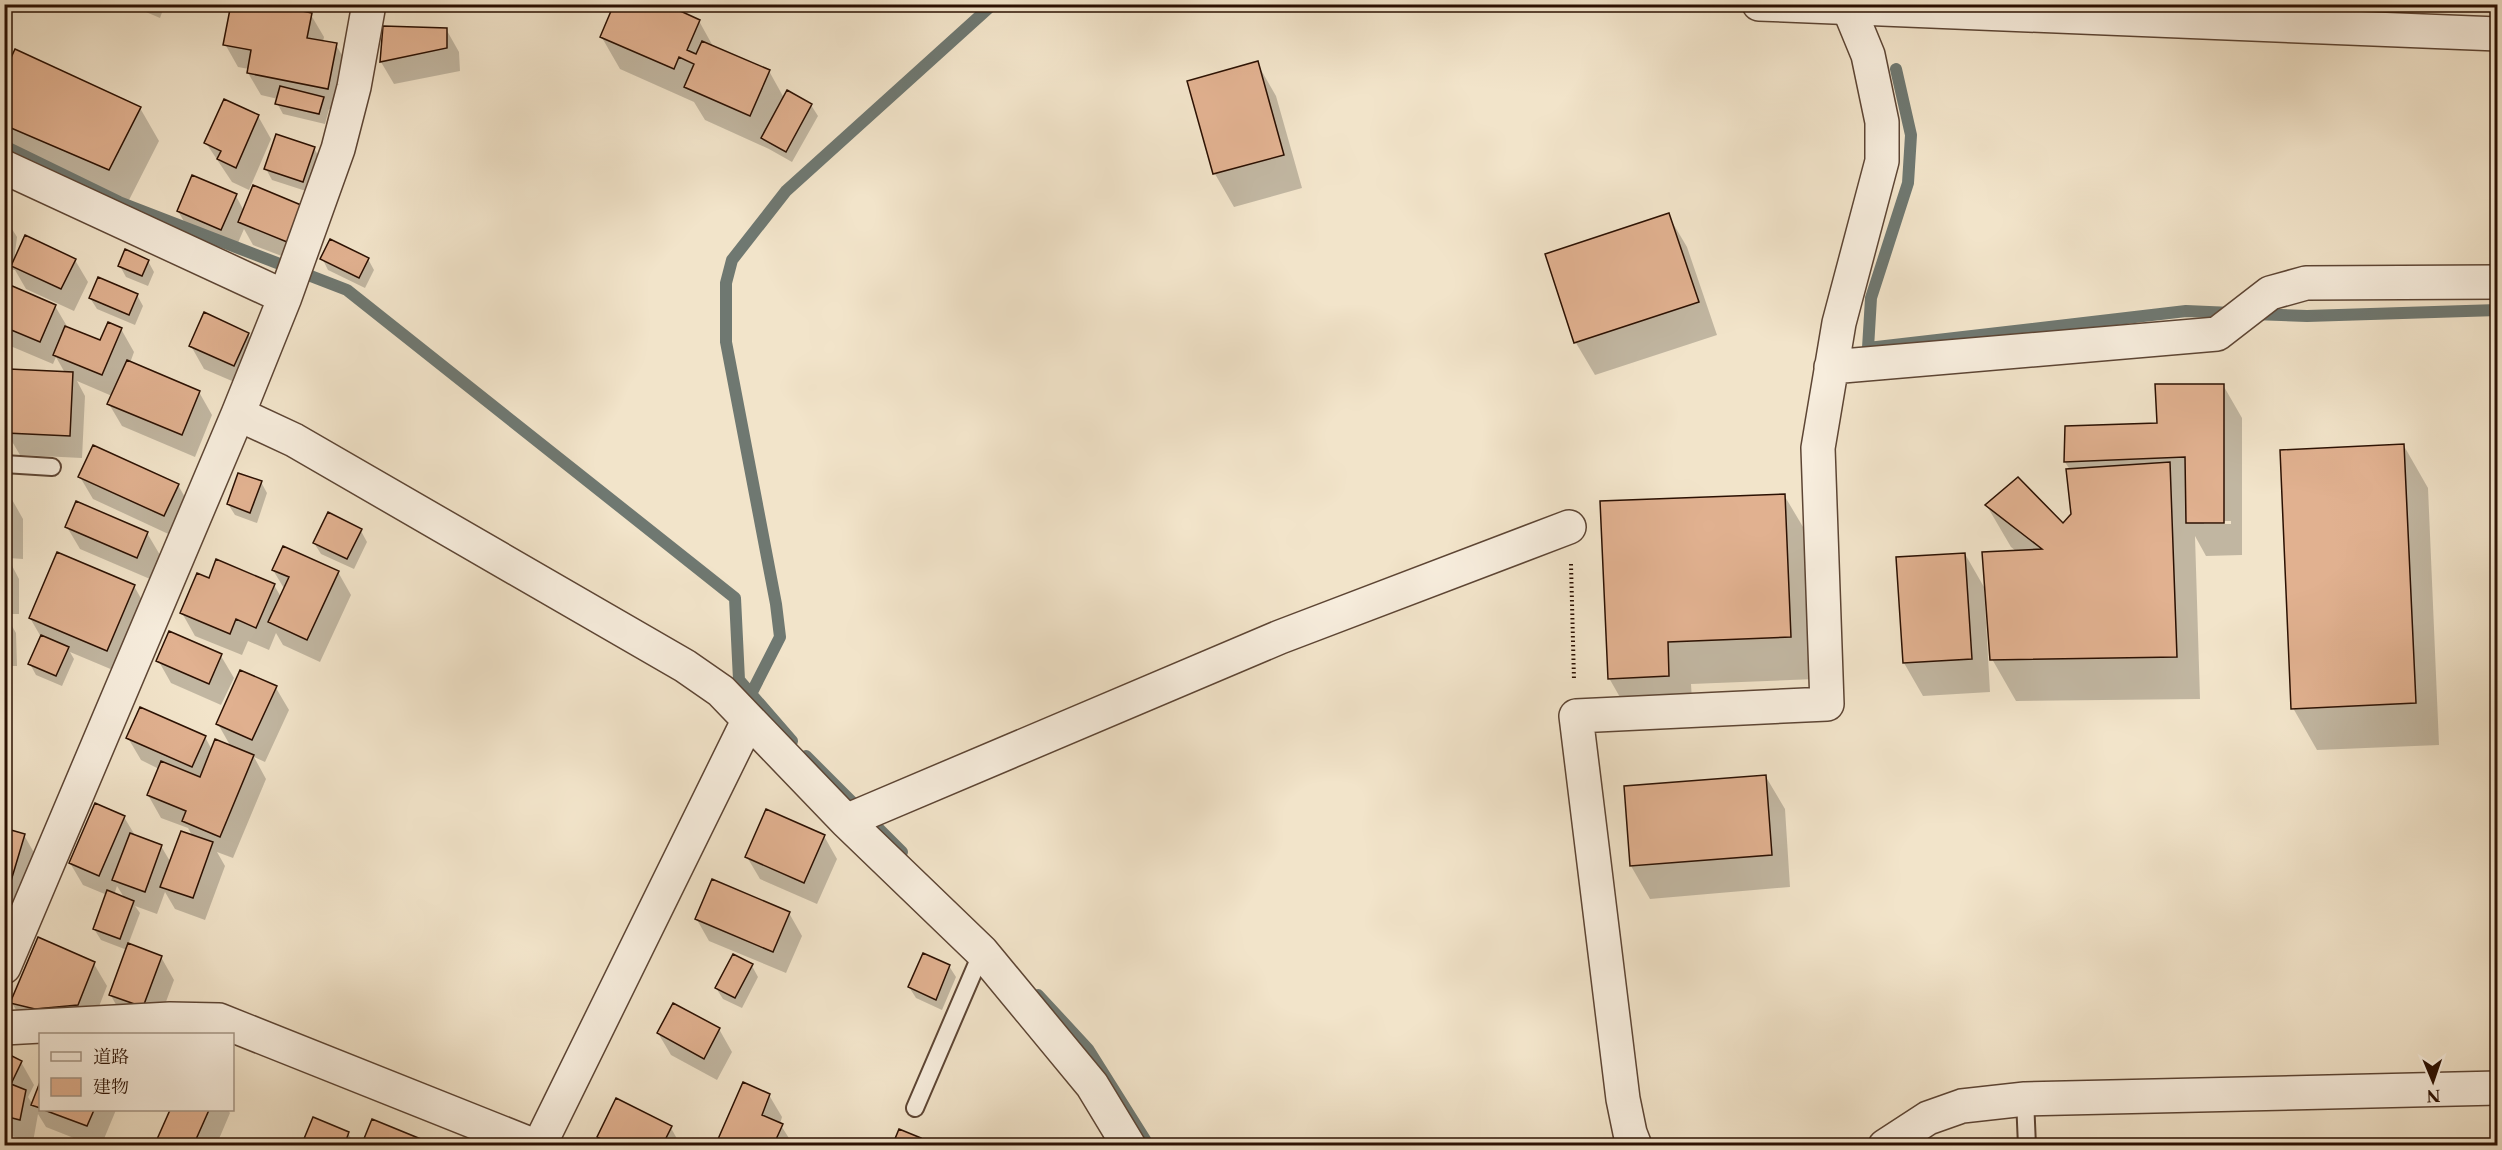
<svg xmlns="http://www.w3.org/2000/svg" width="2502" height="1150" viewBox="0 0 2502 1150" font-family="'Libre Caslon Text','Noto Serif JP',serif">
<style>
.shadow{fill:#0003;fill-rule:evenodd}
.lines{fill:none;stroke-linecap:round;stroke-linejoin:round}
.stream{stroke:#6f7871;stroke-width:12}
.building{fill:#e1b190;stroke:#2b1002;stroke-width:1.5}
.service-casing{stroke:#5d4534;stroke-width:20}
.minor-casing{stroke:#5d4534;stroke-width:36}
.tertiary-casing{stroke:#5d4534;stroke-width:36}
.path{stroke:#2b1002;stroke-width:4;stroke-dasharray:1.5 3;stroke-linecap:butt}
.service{stroke:#f7eddd;stroke-width:16}
.minor{stroke:#f7eddd;stroke-width:33}
.tertiary{stroke:#f7eddd;stroke-width:33}
</style>
<rect width="100%" height="100%" fill="#f2e4ca"/>
<filter id="stains"><feTurbulence type="fractalNoise" baseFrequency=".00333" numOctaves="4"/><feColorMatrix values="0 0 0 0 .2 0 0 0 0 .09 0 0 0 0 .02 0 0 0 .5 -.17"/></filter>
<radialGradient id="worn" r=".72"><stop offset=".6" stop-color="#630" stop-opacity="0"/><stop offset="1" stop-color="#630" stop-opacity=".3"/></radialGradient>
<path class="shadow" d="M141,4H165L160,18L146,12Z
M311,15L324,37L323,42L336,45L349,67L340,111L329,109L325,124L283,114L277,103L278,99L261,95L248,73L249,69L238,67L225,44Z
M699,21L714,48L769,71L784,98L811,105L818,116L792,162L769,149L705,120L694,102L620,69L601,36Z
M385,27L446,29L459,52L460,71L394,84L381,62Z
M1257,63L1276,96L1302,188L1234,207L1215,174L1189,82Z
M4,76L140,108L159,141L128,202L6,150Z
M258,116L271,139L249,190L232,182L206,143Z
M314,148L320,159L309,192L272,180L266,169Z
M236,196L244,211L300,206V263L253,245L244,229L234,252L191,234L178,211Z
M1668,215L1687,247L1717,335L1595,375L1576,343L1546,255Z
M4,216L17,237L14,261L75,260L88,282L74,311L26,289L15,270L4,269Z
M322,258L368,259L374,270L365,288L328,270Z
M148,261L154,272L148,286L126,277L120,266Z
M137,295L143,306L135,325L97,309L90,298Z
M4,300L55,306L68,328L101,342L121,329L134,352L130,363L199,392L212,415L195,457L122,426L109,404L112,396L77,381L85,396L82,458L20,455L7,433L65,373L56,357L53,364L8,345L4,339Z
M248,334L261,356L246,387L204,369L191,346Z
M2223,385L2242,418V555L2206,556L2195,536L2200,699L2016,701L1992,659L2017,552L2011,547L1987,506L2063,525L2072,515L2070,470L2065,462L2159,425ZM2204,521H2231V524H2204Z
M2404,446L2428,488L2439,745L2317,750L2293,708Z
M80,477L178,485L191,508L177,538L93,499Z
M261,482L267,493L257,523L235,515L228,504Z
M1784,495L1809,537L1815,679L1691,684L1693,718L1633,720L1609,678Z
M4,496H10L23,519V559L8,558L19,579V614H5L16,633L17,666H4Z
M67,527L147,533L160,555L150,579L80,549Z
M361,531L367,542L354,569L321,554L314,543Z
M57,554L134,586L147,609L120,673L70,652L74,659L62,686L36,675L30,664L41,637L30,618Z
M1965,554L1984,587L1990,692L1923,696L1904,663L1898,558Z
M273,570L338,572L351,595L320,662L283,645L276,633L269,650L248,641L242,655L195,636L182,613L209,580L274,585L281,597L285,590Z
M221,656L234,678L221,705L171,683L158,660Z
M276,688L289,710L265,762L254,757L266,779L233,858L217,852L225,866L205,920L175,909L165,892L157,914L135,906L140,913L128,945L161,957L174,980L156,1029L123,1017L110,994L127,950L101,940L94,929L107,895L83,885L70,863L124,817L136,837L161,846L171,863L193,837L188,828L161,818L148,795L159,769L141,760L128,738L205,737L212,750L231,747L218,724ZM117,886L125,899L114,895Z
M1766,777L1785,809L1790,887L1650,899L1631,866Z
M4,830L24,835L37,858L18,923L4,919Z
M824,836L837,859L817,904L760,879L747,857Z
M789,913L802,936L786,973L709,941L696,918Z
M94,964L107,986L91,1027L25,1025L12,1003Z
M752,966L758,977L742,1008L723,999L716,988Z
M949,966L956,977L942,1010L916,998L909,987Z
M719,1029L732,1052L717,1080L671,1055L658,1033Z
M4,1054L21,1062L34,1085L28,1097L33,1105L40,1086V1110H116L101,1146H94L46,1127L38,1114L33,1142L4,1134Z
M769,1095L782,1117L780,1124L794,1146H717Z
M172,1110H228L230,1113L216,1146H155Z
M671,1128L681,1146H604L599,1137Z
M348,1133L355,1146H303Z"/>
<g class="lines">
<path class="stream" d="M4,11L7,4
M1896,69L1911,135L1908,183L1871,298L1868,348L2186,311L2232,313
M4,146L119,202L347,290L735,598L739,680L792,741
M2253,314L2307,316L2498,310
M751,694L780,637L776,604L726,342V283L732,260L786,191L993,4
M806,756L902,852
M1038,995L1088,1049L1149,1146"/>
</g>
<path class="building" d="M231,4H267L312,13L307,38L337,43L328,89L247,73L251,50L223,45Z
M614,4H665L700,20L687,50L696,54L702,41L770,70L750,116L684,87L694,64L679,57L674,69L600,37Z
M383,26L447,28V48L380,62Z
M15,49L141,107L109,170L4,125V73Z
M1258,61L1284,155L1213,174L1187,81Z
M280,86L324,97L319,114L275,104Z
M787,90L812,104L786,152L761,138Z
M224,99L259,115L236,168L217,159L221,151L204,143Z
M276,134L315,147L303,182L264,169Z
M192,175L237,194L221,230L177,211Z
M253,185L301,205L287,242L238,222Z
M1669,213L1699,302L1574,343L1545,254Z
M25,235L76,259L61,289L11,266Z
M330,239L369,258L359,278L320,259Z
M125,249L149,260L142,276L118,266Z
M98,277L138,294L129,315L89,298Z
M10,285L56,305L40,342L4,327V297Z
M204,312L249,333L234,366L189,346Z
M108,322L122,328L102,375L53,355L65,326L100,340Z
M127,360L200,391L182,435L107,404Z
M9,369L73,372L70,436L6,433Z
M2155,384H2224V523H2186L2185,457L2064,462L2065,426L2157,423Z
M2404,444L2416,703L2291,709L2280,450Z
M93,445L179,484L164,516L78,477Z
M2170,462L2177,657L1990,660L1982,552L2042,549L1985,505L2018,477L2063,523L2071,514L2066,469Z
M238,473L262,481L250,513L227,504Z
M1785,494L1791,637L1668,642L1669,676L1608,679L1600,501Z
M4,495H11L10,537L4,536Z
M76,501L148,532L137,558L65,527Z
M328,512L362,529L347,559L313,543Z
M283,546L339,571L307,640L268,622L289,577L272,570Z
M57,552L135,585L107,651L29,618Z
M1965,553L1972,659L1903,663L1896,557Z
M216,559L275,584L256,628L236,619L230,634L180,613L197,573L209,578Z
M169,631L222,654L209,684L156,661Z
M41,635L69,647L56,676L28,664Z
M240,670L277,686L252,740L216,724Z
M140,707L206,736L192,767L126,738Z
M215,739L254,755L220,837L182,821L186,811L147,795L161,761L200,777Z
M1766,775L1772,855L1630,866L1624,786Z
M95,803L125,816L99,876L69,863Z
M766,809L825,835L804,883L745,857Z
M4,828L25,834L5,901H4Z
M181,831L213,842L193,898L160,887Z
M130,833L162,845L145,892L112,880Z
M712,879L790,912L773,952L695,919Z
M107,890L134,901L120,939L93,929Z
M38,937L95,962L78,1005L35,1009L10,1003Z
M128,943L162,956L143,1007L109,995Z
M923,953L950,965L936,1000L908,987Z
M733,954L753,964L735,998L715,988Z
M673,1003L720,1028L704,1059L657,1033Z
M4,1052L22,1061L11,1084L26,1090L20,1120L4,1116Z
M40,1082V1108L31,1105Z
M743,1082L770,1094L762,1115L783,1124L773,1146H715Z
M616,1098L672,1126L662,1146H614L597,1137Z
M44,1110H94L87,1126Z
M170,1110H209L193,1146H154Z
M313,1117L349,1132L344,1146H301Z
M372,1119L433,1144L432,1146H361Z
M899,1129L921,1138L918,1146H892Z"/>
<g class="lines">
<g class="service-casing">
<path id="service" d="M4,464L52,467
M2025,1099L2027,1146
M915,1108L982,952"/>
</g>
<g class="minor-casing">
<path id="minor" d="M4,167L285,297
M1831,367L2217,334L2270,293L2306,283L2498,282
M238,414L294,440L685,666L721,691L846,821L982,952L1092,1085L1129,1146
M846,821L1280,637L1569,527
M4,967L238,414L285,297L338,149L354,87L369,4
M4,1028L170,1019L219,1020L535,1146
M539,1146L748,721
M1635,1146L1630,1133L1623,1099L1576,716L1827,704L1818,448L1839,323L1882,161V122L1868,55L1847,4
M1885,1146L1928,1118L1962,1106L2025,1099L2498,1088"/>
</g>
<g class="tertiary-casing">
<path id="tertiary" d="M1759,4L2498,34"/>
</g>
<path class="path" d="M1571,564L1574,680"/>
<use href="#service" class="service"/>
<use href="#minor" class="minor"/>
<use href="#tertiary" class="tertiary"/>
</g>
<rect width="2502" height="1150" fill="none" stroke="#f2e4ca" stroke-width="24"/>
<rect x="6" y="6" width="2490" height="1138" fill="none" stroke="#2b1002" stroke-width="3"/>
<rect x="12" y="12" width="2478" height="1126" fill="none" stroke="#2b1002" stroke-width="1.5"/>
<rect x="39" y="1033" width="195" height="78" fill="#f7eddd" stroke="#a59585" stroke-width="1.5"/>
<rect x="51" y="1052" width="30" height="9" fill="#f7eddd" stroke="#a59585" stroke-width="1.5"/>
<text x="93" y="1063" font-size="18" fill="#2b1002">道路</text>
<rect x="51" y="1078" width="30" height="18" fill="#e1b190" stroke="#a59585" stroke-width="1.5"/>
<text x="93" y="1093" font-size="18" fill="#2b1002">建物</text>
<g transform="translate(2433 1081) rotate(178)" stroke="#f7eddd" stroke-width="4.5" paint-order="stroke">
<path d="M0-4.5L10 22L0 15L-10 22Z" fill="#2b1002"/>
<text y="-9" font-size="16" font-weight="bold" text-anchor="middle" fill="#2b1002">N</text>
</g>
<rect width="100%" height="100%" filter="url(#stains)"/>
<rect width="100%" height="100%" fill="url(#worn)"/>
</svg>
